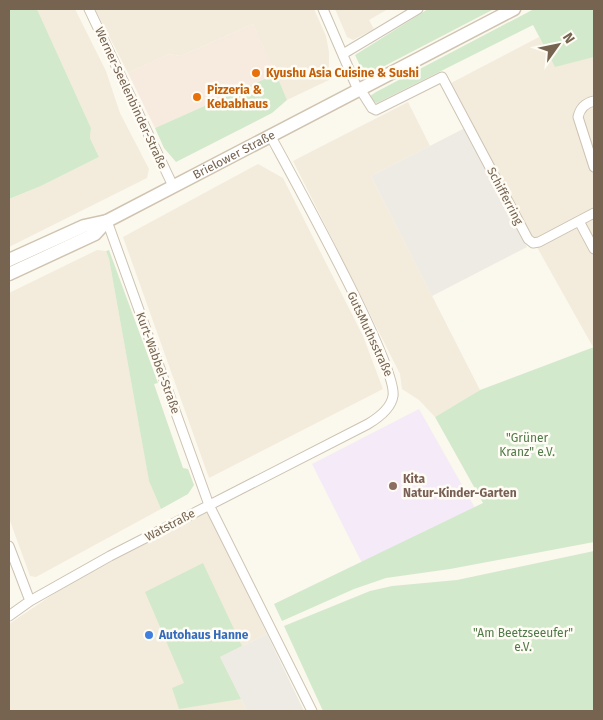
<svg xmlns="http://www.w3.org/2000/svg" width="603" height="720" viewBox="0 0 603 720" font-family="'Fira Sans',sans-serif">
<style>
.residential{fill:#f3ecdc}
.commercial{fill:#f7ebe0}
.industrial{fill:#eeebe5}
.education{fill:#f5eaf8}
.green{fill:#d3e9cc}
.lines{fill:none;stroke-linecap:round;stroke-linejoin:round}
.street-casing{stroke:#cdc3b3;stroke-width:11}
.secondary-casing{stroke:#d0c4b1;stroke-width:15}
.street{stroke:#fff;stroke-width:9}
.secondary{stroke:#fff;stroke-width:12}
.food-dot{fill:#e8710a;stroke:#fefcf4;stroke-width:2}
.education-dot{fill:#8d6e63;stroke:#fefcf4;stroke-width:2}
.shop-dot{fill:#3f7fe0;stroke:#fefcf4;stroke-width:2}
.labels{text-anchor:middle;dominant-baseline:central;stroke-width:5;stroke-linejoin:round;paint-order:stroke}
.food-label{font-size:12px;font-weight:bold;fill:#c56008;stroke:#fefcf4;text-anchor:start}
.street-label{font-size:12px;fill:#766451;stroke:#fefcf4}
.park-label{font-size:12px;fill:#507a4a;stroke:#fefcf4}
.education-label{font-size:12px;font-weight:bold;fill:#785e54;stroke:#fefcf4;text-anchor:start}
.shop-label{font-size:12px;font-weight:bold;fill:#366cbe;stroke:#fefcf4;text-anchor:start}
</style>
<rect width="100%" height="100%" fill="#fbf8ed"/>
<path class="residential" d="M37,9H75L106,71L120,113L149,169L147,178L9,247V199L41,186L99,157L90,138L91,128Z
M95,9H314L326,36L329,52V80L287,100L253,24L181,56L169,54L128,73Z
M335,9H388L369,20L374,29L353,40L347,37Z
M539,37L555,66L594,57L593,347L538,249L451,83Z
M408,102L430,146L371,176L480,390L435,417L419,400L402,389L400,374L293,161Z
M258,164L283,178L363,336L383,389L209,478L123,237Z
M97,250L106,251L109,259L149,480L161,509L36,577L30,576L9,518V293Z
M208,510L267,634L220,657L247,711H9V624L64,587Z"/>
<path class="commercial" d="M253,24L276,74L155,128L128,73L169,54L181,56Z"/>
<path class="industrial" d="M465,128L527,247L432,296L371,176Z
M267,634L304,711H247L220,657Z"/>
<path class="education" d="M419,409L475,508L362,563L312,464Z"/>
<path class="green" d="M9,9H37L91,128L90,138L99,157L41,186L9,199Z
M428,9H494L373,72L362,70L355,55Z
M534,9H594V57L555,67L533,25L377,103L372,102L370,96L376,92Z
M276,74L287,100L272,113L176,162L164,148L155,128Z
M109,250L158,383L154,384L183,468L188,469L194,485L188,494L161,509L149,481L109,259L106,251Z
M594,347V542L450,569L386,578L354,589L282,621L274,604L483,503L435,417L480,390Z
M594,551V711H323L284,626L370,591L392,586L457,580Z
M203,563L242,646L220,657L241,699L179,709L172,688L184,683L145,592Z"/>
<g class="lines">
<g class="street-casing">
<path id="street" d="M89,9L173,186
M323,9L358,90
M343,54L418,9
M360,89L372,108L376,110L442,77L528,239L533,243L539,242L594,213
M594,101C585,103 580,108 578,117L594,167
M107,221L209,505L312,711
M579,221L594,249
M9,546L30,601
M9,616L30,601L110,556L368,424C378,418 391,409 393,396C398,366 291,174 270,135"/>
</g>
<g class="secondary-casing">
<g id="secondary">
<path id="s1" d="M9,260L84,226L107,221L514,9"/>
<path d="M9,274L95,234L107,221"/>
</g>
</g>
<use href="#street" class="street"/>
<use href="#secondary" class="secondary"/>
</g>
<g class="food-dot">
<circle cx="256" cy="73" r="5"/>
<circle cx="197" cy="97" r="5"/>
</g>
<circle class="education-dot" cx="393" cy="486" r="5"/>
<circle class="shop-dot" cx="149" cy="635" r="5"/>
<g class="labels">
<g class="food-label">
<text x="266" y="73">Kyushu Asia Cuisine &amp; Sushi</text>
<text x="207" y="90">Pizzeria &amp;<tspan x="207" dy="14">Kebabhaus</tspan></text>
</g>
<g class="street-label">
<text transform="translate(131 98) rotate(65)">Werner-Seelenbinder-Straße</text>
<text stroke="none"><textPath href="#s1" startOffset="249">Brielower Straße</textPath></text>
<text transform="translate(505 196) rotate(62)">Schifferring</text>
<text transform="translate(370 334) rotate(65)">GutsMuthsstraße</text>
<text transform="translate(158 363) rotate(70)">Kurt-Wabbel-Straße</text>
<text transform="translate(170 525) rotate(-28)">Watstraße</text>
</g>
<g class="park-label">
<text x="527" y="438">"Grüner<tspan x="527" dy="14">Kranz" e.V.</tspan></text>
<text x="523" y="633">"Am Beetzseeufer"<tspan x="523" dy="14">e.V.</tspan></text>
</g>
<g class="education-label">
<text x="403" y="479">Kita<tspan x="403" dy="14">Natur-Kinder-Garten</tspan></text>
</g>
<g class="shop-label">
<text x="159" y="635">Autohaus Hanne</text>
</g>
</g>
<rect width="603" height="720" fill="none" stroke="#766451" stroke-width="20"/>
<g transform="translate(558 45) rotate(57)" stroke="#fefcf4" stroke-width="4" paint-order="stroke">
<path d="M0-4L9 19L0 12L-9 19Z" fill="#766451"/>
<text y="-8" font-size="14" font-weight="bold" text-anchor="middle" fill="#766451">N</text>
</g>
</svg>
